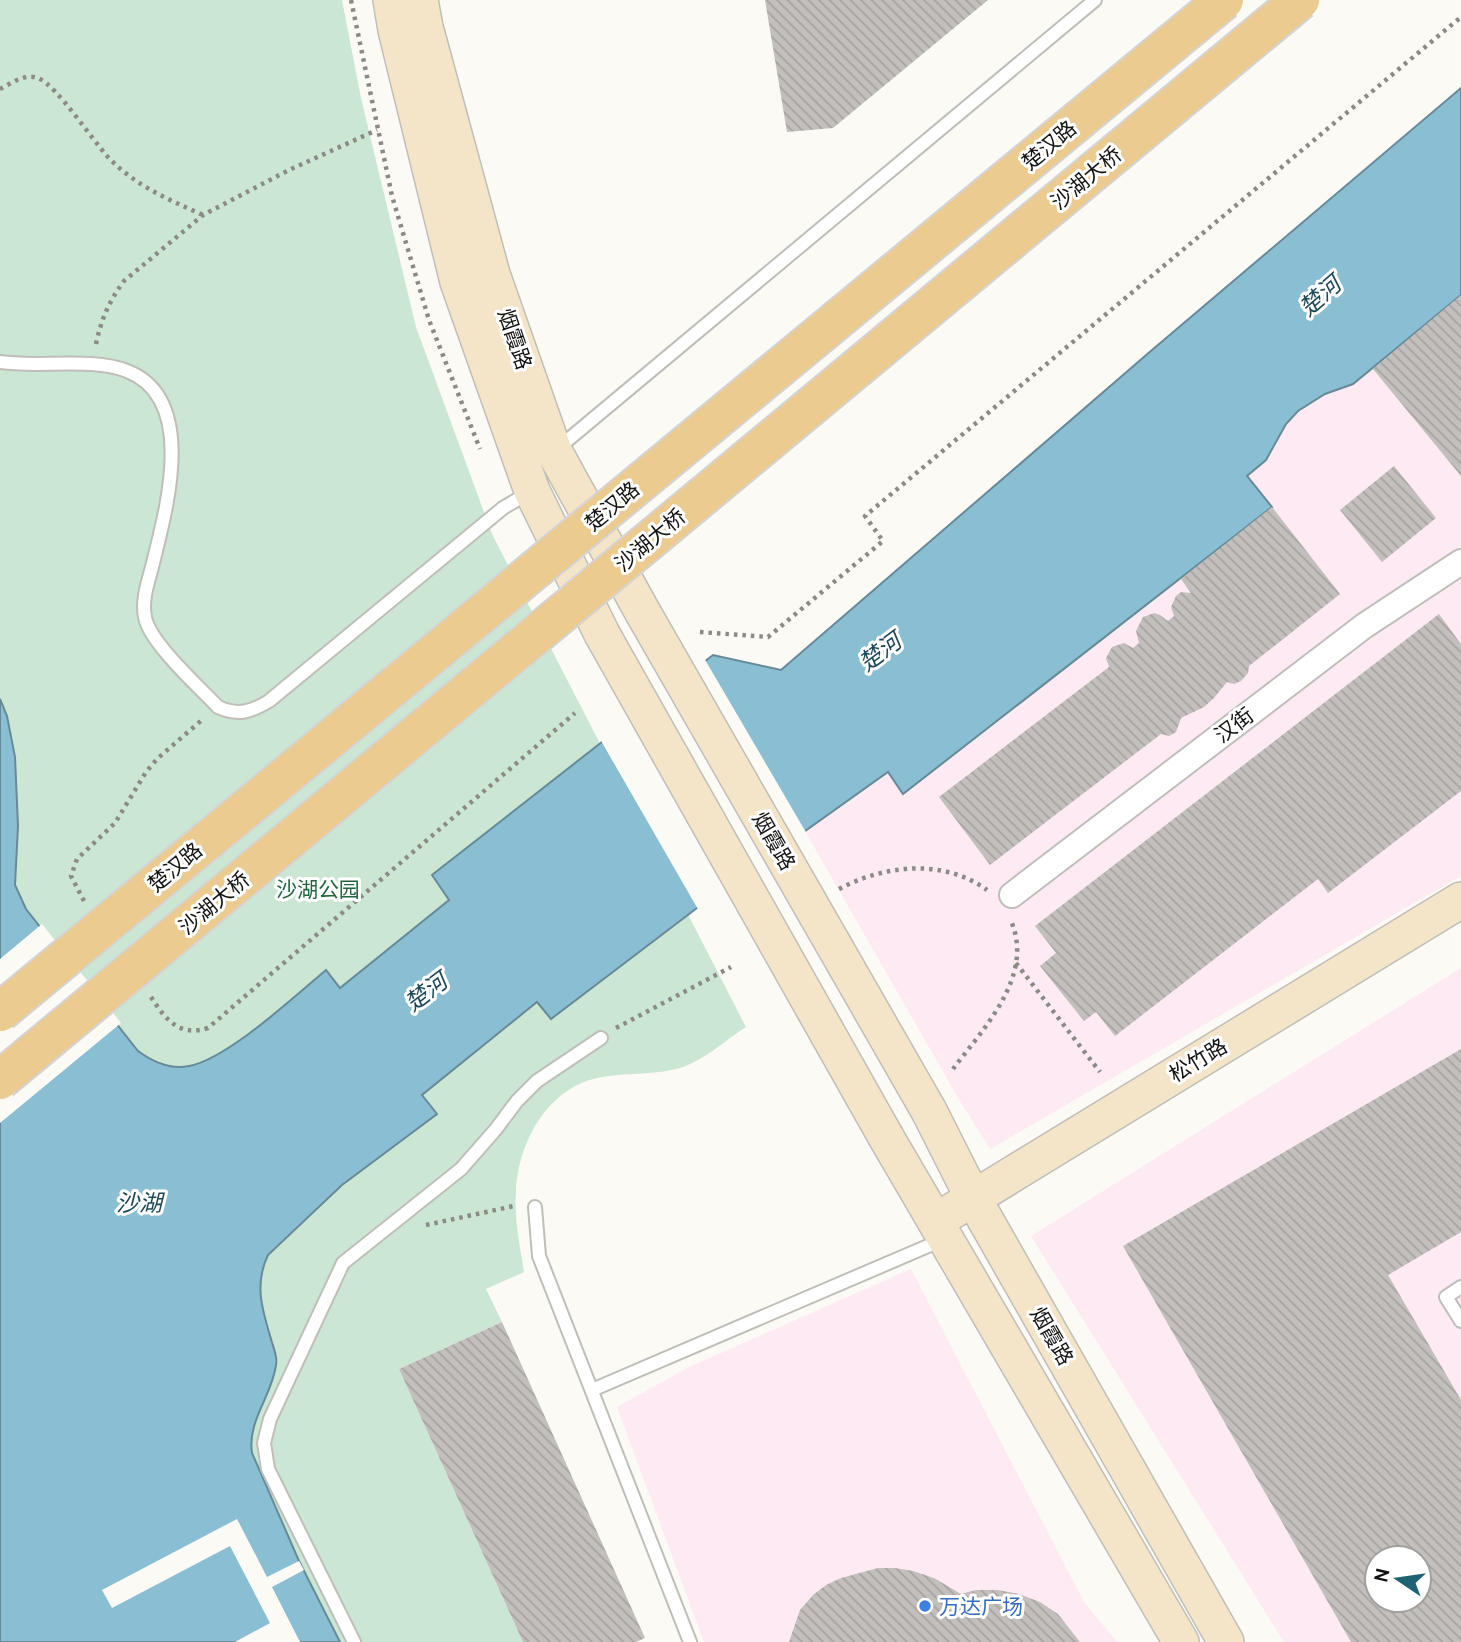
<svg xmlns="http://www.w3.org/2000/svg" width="1461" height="1642" viewBox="0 0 1461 1642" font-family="Cabin,'Noto Sans SC',sans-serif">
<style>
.commercial{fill:#fdeaf3;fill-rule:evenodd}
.park{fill:#cce6d4}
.water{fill:#8abed3;stroke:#668a98;stroke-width:2}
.pier{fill:#fbfaf5}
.building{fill:url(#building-back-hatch);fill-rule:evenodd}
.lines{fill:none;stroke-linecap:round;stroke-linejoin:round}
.lane-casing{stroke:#bfbeb9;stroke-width:16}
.street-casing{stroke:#bfbeb9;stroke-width:28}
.secondary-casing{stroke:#bfbeb9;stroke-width:38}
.path{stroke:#8b8a87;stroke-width:4.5;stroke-dasharray:3.5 5;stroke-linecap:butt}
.lane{stroke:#fff;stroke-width:12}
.street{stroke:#fff;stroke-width:24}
.secondary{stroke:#f5e5c8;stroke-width:35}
.secondary-bridge-casing{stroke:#bfbeb9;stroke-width:38;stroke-linecap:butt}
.primary-bridge-casing{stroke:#d4d4d4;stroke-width:42;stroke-linecap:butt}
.secondary-bridge{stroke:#f5e5c8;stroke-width:35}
.primary-bridge{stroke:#eccb91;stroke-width:38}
.shop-dot{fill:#3f7fe0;stroke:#fff;stroke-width:2.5}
.labels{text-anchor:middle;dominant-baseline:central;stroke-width:6;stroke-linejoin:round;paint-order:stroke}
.street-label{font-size:21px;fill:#121110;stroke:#fff}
.park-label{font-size:21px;fill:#24663f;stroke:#fff}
.shop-label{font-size:21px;fill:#366cbe;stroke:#fff;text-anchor:start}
.water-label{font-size:23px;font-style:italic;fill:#1c4858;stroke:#fff}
</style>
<defs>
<pattern id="building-back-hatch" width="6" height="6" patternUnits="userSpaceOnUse" patternTransform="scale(1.75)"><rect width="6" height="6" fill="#c3bfbc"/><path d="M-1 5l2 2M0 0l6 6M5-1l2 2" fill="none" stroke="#a6a3a1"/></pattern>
</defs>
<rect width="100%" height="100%" fill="#fbfaf5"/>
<path class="commercial" d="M1461,295V876L990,1149L957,1096L805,831L888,771L903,793L1271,507L1247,476L1266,460L1286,424L1309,402L1325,394L1353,384Z
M1461,968V1642H1284L1031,1236ZM1377,1558H1419V1600H1377Z
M911,1269L1084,1602L1117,1642H704L617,1407L689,1367Z"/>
<path class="park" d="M0,0H342L361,98L416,327L492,534L746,1027C726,1040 705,1059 683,1067C656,1076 625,1072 597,1078C547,1089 518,1143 516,1192C514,1219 520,1246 524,1272L486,1289L502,1322L399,1369L523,1642H0Z"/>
<path class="water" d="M1461,88V295L1353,384L1325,394L1298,411L1286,424L1266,460L1247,476L1272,507L903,794L888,772L697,908L551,1019L537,1002L422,1095L437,1114L342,1185L268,1255C254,1284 262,1309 271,1339C273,1347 278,1357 276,1365C272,1396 247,1421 252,1453L299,1561L340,1642H0V699L7,716L15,757L18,826L15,885L26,909L138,1051C153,1062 170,1070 189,1066C227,1059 294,997 326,970L340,988L449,900L432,875L713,655L781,670L1152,350Z"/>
<path class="pier" d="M704,658L807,834L699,911L600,739Z
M42,924L121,1023L0,1123V959Z
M237,1519L267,1577L299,1561L304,1570L272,1587L300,1642H235L270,1623L230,1546L112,1608L102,1590Z"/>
<path class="building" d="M765,0H988L833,128L787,132Z
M1461,295V476L1373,369Z
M1394,466L1436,518L1382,562L1340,510Z
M1272,507L1340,594L1249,666L1248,673L1241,681L1234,684L1227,682L1214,698L1204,707L1181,718L1176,732L1169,736L1161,734L990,865L939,797L1109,667L1106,658L1112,647L1124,643L1133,648L1139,643L1136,631L1143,617L1154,613L1160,615L1168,621L1174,616L1171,607L1176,596L1181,592L1191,593L1181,579Z
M1439,614L1461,644V791L1328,893L1318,879L1115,1036L1096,1012L1084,1021L1040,966L1056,953L1035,926Z
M1461,1049V1232L1388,1275L1461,1400V1642H1351L1123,1246ZM1377,1558H1419V1600H1377Z
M502,1322L645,1638L636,1642H523L399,1369Z
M878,1568H895L913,1571L934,1578L961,1594L976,1590H998L1019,1594L1040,1602L1058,1614L1080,1642H789L800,1610L813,1595L826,1585L841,1578Z"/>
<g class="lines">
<g class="lane-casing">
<path id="lane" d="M0,362C38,368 92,357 127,371C197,398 167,506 154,559C150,577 141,598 145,617C149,642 199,687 218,707C238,716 251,712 269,701L503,508L532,491
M557,449L1095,0
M535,1207L539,1256L690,1642
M1461,1287L1446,1297L1461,1321
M592,1390L942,1240
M354,1642L268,1469L264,1443L270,1419L343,1263L461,1169L496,1129L517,1101L537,1081L601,1038"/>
</g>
<g class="street-casing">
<path id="street" d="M1012,895L1364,626L1461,562"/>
</g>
<g class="secondary-casing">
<path id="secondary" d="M391,0L396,30L458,282L532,491L602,634
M420,0L425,27L492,274L554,451L642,611
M929,1111L973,1198L1226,1642
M886,1137L1181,1642
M936,1221L1461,900"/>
</g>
<path class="path" d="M351,0L392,196L429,320L480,449
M0,89C12,83 26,72 40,79C57,87 92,139 107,156C134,185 167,199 203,215
M96,344C101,320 109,301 124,281L203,215L289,170L377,130
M700,632L768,637L883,541L865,516L1461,17
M839,889C884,865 943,858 987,890
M84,901L71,876L77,859L115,823L146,772L157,759L203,719
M1016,963L1100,1072
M151,997C166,1020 179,1037 208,1028L575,713
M616,1028L731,967
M953,1069C983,1029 1035,976 1011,921
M426,1225L514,1206"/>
<use href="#lane" class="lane"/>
<use href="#street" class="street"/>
<use href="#secondary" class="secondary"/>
<g class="secondary-bridge-casing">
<path id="secondary-bridge" d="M642,611L929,1111
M602,634L886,1137"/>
</g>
<g class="primary-bridge-casing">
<path id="primary-bridge" d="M0,1012L1224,0
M0,1080L1300,0"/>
</g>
<use href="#secondary-bridge" class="secondary-bridge"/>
<use href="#primary-bridge" class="primary-bridge"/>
</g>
<circle class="shop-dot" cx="925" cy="1606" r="7"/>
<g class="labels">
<g class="street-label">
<text transform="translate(1049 145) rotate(-40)">楚汉路</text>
<text transform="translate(1086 178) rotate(-40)">沙湖大桥</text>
<text transform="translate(515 339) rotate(71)">烟霞路</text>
<text transform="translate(612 506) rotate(-40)">楚汉路</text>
<text transform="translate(650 540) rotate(-40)">沙湖大桥</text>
<text transform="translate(1234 725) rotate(-37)">汉街</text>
<text transform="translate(774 841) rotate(60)">烟霞路</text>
<text transform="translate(175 867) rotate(-40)">楚汉路</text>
<text transform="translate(214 903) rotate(-40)">沙湖大桥</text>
<text transform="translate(1198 1060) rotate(-31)">松竹路</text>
<text transform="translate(1052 1336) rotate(60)">烟霞路</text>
</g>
<g class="park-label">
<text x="318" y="889">沙湖公园</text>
</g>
<g class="shop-label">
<text x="939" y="1606">万达广场</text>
</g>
<g class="water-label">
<text transform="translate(1320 296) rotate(-41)">楚河</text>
<text transform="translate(880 652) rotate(-37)">楚河</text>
<text transform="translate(426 992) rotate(-37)">楚河</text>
<text x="139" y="1203">沙湖</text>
</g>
</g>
<g transform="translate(1398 1579) rotate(283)"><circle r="33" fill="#ffffff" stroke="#a0a09f" stroke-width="2"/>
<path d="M0-5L12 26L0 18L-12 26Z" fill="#1e6274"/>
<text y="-10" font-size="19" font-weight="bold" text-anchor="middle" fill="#121110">N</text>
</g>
</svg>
